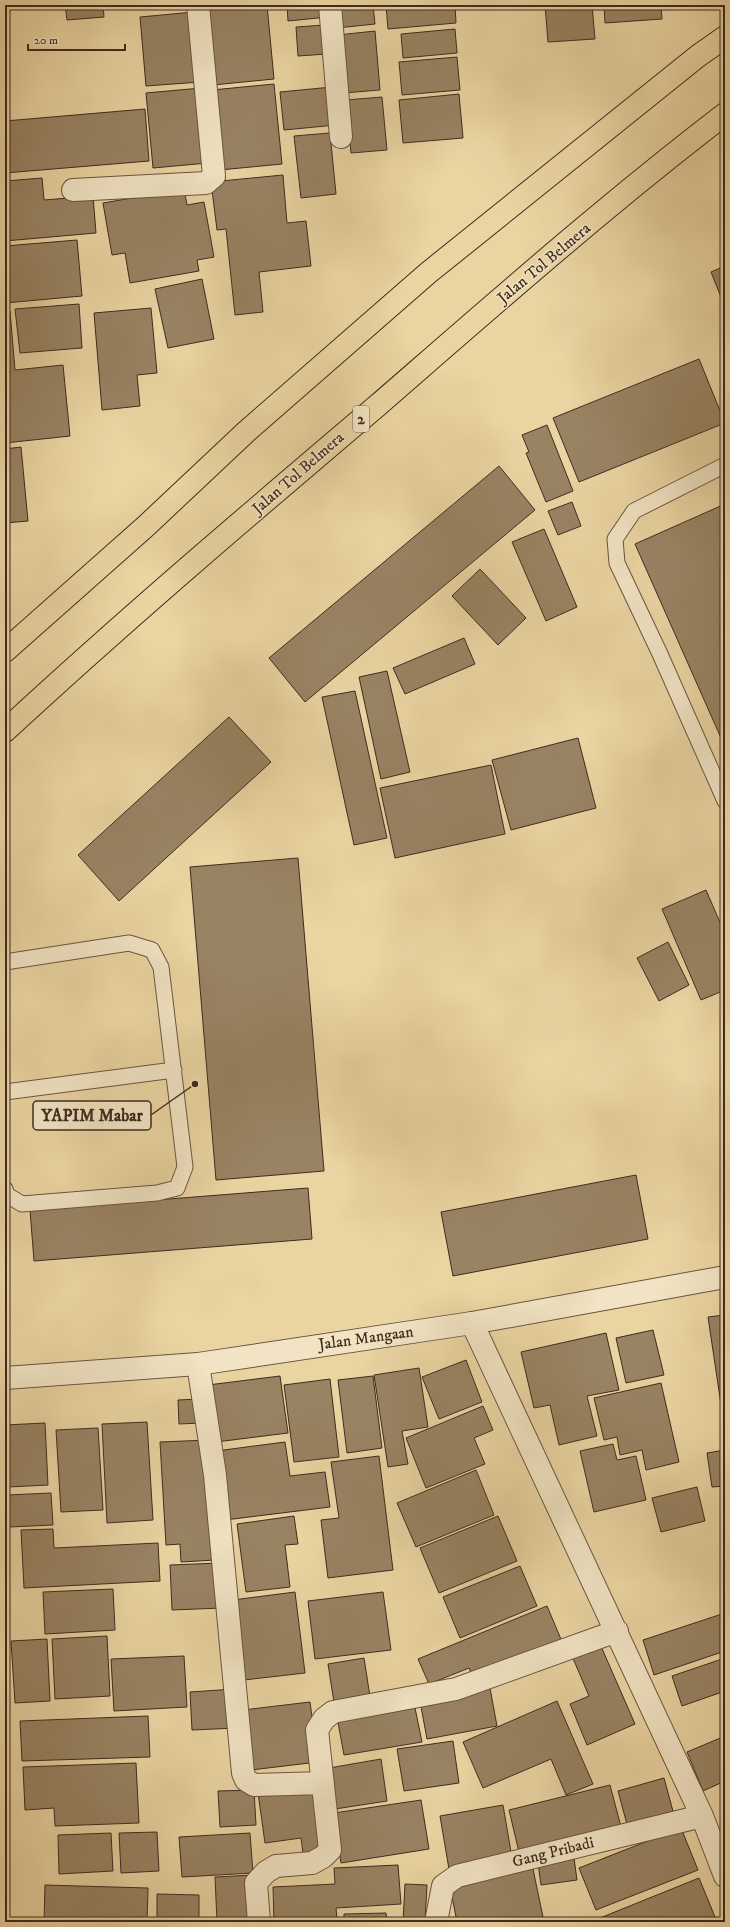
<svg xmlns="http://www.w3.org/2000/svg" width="730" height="1927" viewBox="0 0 730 1927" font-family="'IM FELL DW Pica',serif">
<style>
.building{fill:#988363;stroke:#3f2b1f}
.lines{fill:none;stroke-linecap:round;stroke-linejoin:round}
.service-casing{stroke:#6a5540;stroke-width:17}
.minor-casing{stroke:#6a5540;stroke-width:24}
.tertiary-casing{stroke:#6a5540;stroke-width:24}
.motorway-casing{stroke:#3f2b1f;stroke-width:24}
.service{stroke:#f1e3c3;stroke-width:15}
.minor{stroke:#f1e3c3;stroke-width:22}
.tertiary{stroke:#f1e3c3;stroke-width:22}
.motorway{stroke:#ead4a2;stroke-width:22}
.labels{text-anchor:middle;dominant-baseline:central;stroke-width:3;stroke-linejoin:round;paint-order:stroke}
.shield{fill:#f1e3c3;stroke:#746250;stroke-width:1}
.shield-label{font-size:15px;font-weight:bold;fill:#3f2b1f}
.street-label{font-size:16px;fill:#3f2b1f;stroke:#f1e3c3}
.leader{fill:none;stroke:#3f2b1f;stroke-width:1.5}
.callout-dot{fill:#3f2b1f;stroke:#f1e3c3;stroke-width:1.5}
.callout{fill:#f1e3c3;stroke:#3f2b1f;stroke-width:1.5}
.callout-label{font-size:17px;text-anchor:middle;font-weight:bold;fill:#3f2b1f}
</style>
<rect width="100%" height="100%" fill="#ead4a2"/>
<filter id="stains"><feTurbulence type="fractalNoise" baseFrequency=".005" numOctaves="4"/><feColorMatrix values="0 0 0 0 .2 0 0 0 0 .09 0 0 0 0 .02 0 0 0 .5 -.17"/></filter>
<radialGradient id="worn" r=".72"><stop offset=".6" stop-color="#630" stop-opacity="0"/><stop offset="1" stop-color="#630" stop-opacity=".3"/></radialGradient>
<path class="building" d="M65,5H103L104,17L67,20Z
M205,5H267L274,79L213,85Z
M287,5H327L328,17L288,21Z
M335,5H373L375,24L337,28Z
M386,5H455L456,23L388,29Z
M545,5H592L595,39L548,42Z
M604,5H661L662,19L605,23Z
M194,12L200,82L146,86L140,17Z
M325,25L327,54L298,56L296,27Z
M455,29L457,53L403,58L401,34Z
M375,31L380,90L343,93L338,35Z
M457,57L460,90L402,95L399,62Z
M274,84L282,164L220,170L212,90Z
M332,87L336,125L284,130L280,92Z
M201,88L208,163L153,168L146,93Z
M459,94L463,138L403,143L399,100Z
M382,97L387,150L351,153L346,100Z
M145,109L149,161L5,173V121Z
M330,133L336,194L301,198L294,136Z
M283,175L287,223L306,221L311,266L259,272L263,312L235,315L226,229L217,230L211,182Z
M42,178L44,200L93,196L96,233L5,241V181Z
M184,189L187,205L204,202L214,257L197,260L199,271L130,283L125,253L112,255L103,203Z
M77,240L82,296L5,303V246Z
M725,266V307L711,272Z
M202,279L214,339L168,348L155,289Z
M79,304L82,348L20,353L15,309Z
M151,308L157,373L137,375L140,406L102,410L94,313Z
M5,311H10L15,370L63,365L70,436L5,443Z
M699,359L725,423L579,482L553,418Z
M547,425L573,491L546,502L526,453L529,452L522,435Z
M21,447L28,521L5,523V449Z
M499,466L535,510L305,702L269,658Z
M572,502L581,526L558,535L548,511Z
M725,504V747L635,544Z
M544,529L577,607L546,621L512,542Z
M480,569L526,618L498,645L452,596Z
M464,638L475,664L405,694L393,668Z
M387,671L410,772L381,779L359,677Z
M355,691L387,838L354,845L322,697Z
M229,717L271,762L119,901L78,855Z
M578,738L596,808L511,830L492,760Z
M491,765L505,834L395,858L380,788Z
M298,858L324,1171L216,1180L190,867Z
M706,890L725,934V990L701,1000L662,909Z
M668,942L689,985L659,1001L637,958Z
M636,1175L648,1239L453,1276L441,1212Z
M308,1188L312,1239L34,1261L30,1210Z
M725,1315V1411H722L708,1317Z
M653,1330L664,1375L626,1383L616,1338Z
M606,1333L619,1390L587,1396L597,1436L559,1445L550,1405L534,1408L521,1352Z
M466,1360L482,1402L439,1419L422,1377Z
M419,1368L428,1427L402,1431L408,1464L388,1467L374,1375Z
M280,1376L288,1433L216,1442L208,1385Z
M373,1376L382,1448L347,1453L338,1380Z
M330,1379L339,1457L294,1462L284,1385Z
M661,1383L679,1462L646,1470L642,1450L620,1455L617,1437L604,1440L594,1398Z
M200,1399L202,1423L179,1424L178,1400Z
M483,1406L493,1430L474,1438L485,1464L426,1488L406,1438Z
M147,1422L153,1520L107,1523L102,1424Z
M45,1423L48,1485L8,1487L7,1463L5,1464V1425Z
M98,1428L103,1510L61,1512L56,1430Z
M208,1440L215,1560L181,1562L180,1544L166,1545L160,1442Z
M285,1442L290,1476L325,1472L330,1507L225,1520L216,1451Z
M613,1444L617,1460L636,1456L646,1500L594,1512L580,1451Z
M725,1450V1486L712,1487L707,1453Z
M379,1456L393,1570L328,1578L321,1520L339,1518L331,1462Z
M476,1470L494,1515L416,1547L397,1503Z
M697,1487L705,1521L661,1532L652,1498Z
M51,1493L53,1525L9,1527L7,1495Z
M294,1516L298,1544L285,1545L290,1587L246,1592L237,1524Z
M498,1516L517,1561L439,1593L420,1548Z
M53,1529L54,1548L158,1543L160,1581L24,1588L21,1530Z
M220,1563L222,1608L172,1610L170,1565Z
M520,1566L537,1606L460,1638L443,1597Z
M113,1589L115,1630L45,1634L43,1592Z
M295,1592L305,1673L244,1680L233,1600Z
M383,1592L391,1650L315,1659L308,1601Z
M547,1606L563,1644L474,1680L469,1668L429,1684L418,1659Z
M725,1613V1651L654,1675L643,1640Z
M107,1636L110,1696L55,1699L52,1639Z
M47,1639L50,1701L15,1703L11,1641Z
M600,1644L635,1724L587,1745L570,1704L589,1696L572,1656Z
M184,1656L187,1707L114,1711L111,1659Z
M364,1658L371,1703L335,1709L328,1664Z
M725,1658V1691L682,1706L672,1676Z
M490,1688L497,1726L427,1739L420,1701Z
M235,1689L237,1728L192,1730L190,1692Z
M557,1701L593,1784L566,1795L551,1759L483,1788L463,1742Z
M310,1702L318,1762L251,1770L243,1710Z
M414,1703L422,1742L344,1755L337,1717Z
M148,1716L150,1757L22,1761L20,1721Z
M725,1736V1781L703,1791L687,1752Z
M453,1741L459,1783L404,1791L397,1749Z
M381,1759L387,1801L335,1809L329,1768Z
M136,1763L139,1823L55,1826L54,1808L25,1810L23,1767Z
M664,1778L674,1815L628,1828L618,1791Z
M320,1785L329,1850L303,1853L301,1838L265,1843L258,1793Z
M610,1785L621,1827L519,1852L509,1810Z
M254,1790L256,1825L220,1827L218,1791Z
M421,1800L429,1849L341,1863L334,1813Z
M503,1805L512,1858L449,1869L440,1816Z
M681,1828L698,1870L596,1910L579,1868Z
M157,1832L159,1871L121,1873L119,1833Z
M111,1833L113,1871L59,1874L58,1835Z
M250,1833L253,1873L182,1877L179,1837Z
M574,1858L577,1880L541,1885L538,1863Z
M398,1865L401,1904L336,1908L337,1919L274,1922L273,1887L335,1884L334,1868Z
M533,1869L543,1917L517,1922H457L450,1886Z
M254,1875L256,1922H217L215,1877Z
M699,1878L715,1917L703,1922H596L595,1920Z
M405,1884L427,1885L425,1922H403Z
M45,1885L148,1888L147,1922H44Z
M157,1894L199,1895V1922H157Z
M386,1913L387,1922H344V1914Z"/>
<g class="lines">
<g class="service-casing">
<path id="service" d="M725,465L634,511L615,539L617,563L660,654L725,801
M5,962L129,943L152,950L161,967L185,1167L177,1188L157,1193L22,1204L7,1195L5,1189
M5,1092L174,1070"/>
</g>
<g class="minor-casing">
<path id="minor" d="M330,5L341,137
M73,190L206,183L214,176L198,5
M472,1323L702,1816L725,1876
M198,1364L215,1475L243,1773L246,1780L254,1785L323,1783
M259,1922L256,1883L266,1872L276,1866L312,1863L323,1857L330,1850L317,1730L324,1719L333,1712L456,1689L617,1631
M436,1922L443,1886L457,1876L702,1816"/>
</g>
<g class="tertiary-casing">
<path id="tertiary" d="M5,1378L198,1364L472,1323L725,1277"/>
</g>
<g class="motorway-casing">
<path id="motorway" d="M5,651L146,526L247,431L428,273L698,56L725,37
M5,731C126,619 252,512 378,405C492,306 605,206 725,114"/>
</g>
<use href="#service" class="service"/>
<use href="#minor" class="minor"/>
<use href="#tertiary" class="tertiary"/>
<use href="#motorway" class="motorway"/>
</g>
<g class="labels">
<rect class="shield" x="353" y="406" width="16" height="26" rx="3"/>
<g class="shield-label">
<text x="361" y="419">2</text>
</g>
<g class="street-label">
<text transform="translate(544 263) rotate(-40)">Jalan Tol Belmera</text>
<text transform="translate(298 473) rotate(-41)">Jalan Tol Belmera</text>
<text transform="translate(366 1338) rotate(-8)">Jalan Mangaan</text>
<text transform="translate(553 1852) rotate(-14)">Gang Pribadi</text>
</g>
</g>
<path class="leader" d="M195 1084L151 1115"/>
<circle class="callout-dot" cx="195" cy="1084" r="4"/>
<rect class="callout" x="33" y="1101" width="118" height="29" rx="4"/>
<g class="callout-label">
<text x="92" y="1121">YAPIM Mabar</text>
</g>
<rect width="730" height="1927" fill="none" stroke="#ead4a2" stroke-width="20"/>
<rect x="6" y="6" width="718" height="1915" fill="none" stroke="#3f2b1f" stroke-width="2"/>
<rect x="10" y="10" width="710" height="1907" fill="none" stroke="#3f2b1f"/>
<path d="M28 44v6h97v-6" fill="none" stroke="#3f2b1f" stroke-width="2"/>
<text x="34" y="44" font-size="12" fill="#3f2b1f" stroke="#f1e3c3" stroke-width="3" paint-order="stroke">20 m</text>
<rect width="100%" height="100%" filter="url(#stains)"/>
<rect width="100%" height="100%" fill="url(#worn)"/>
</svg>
